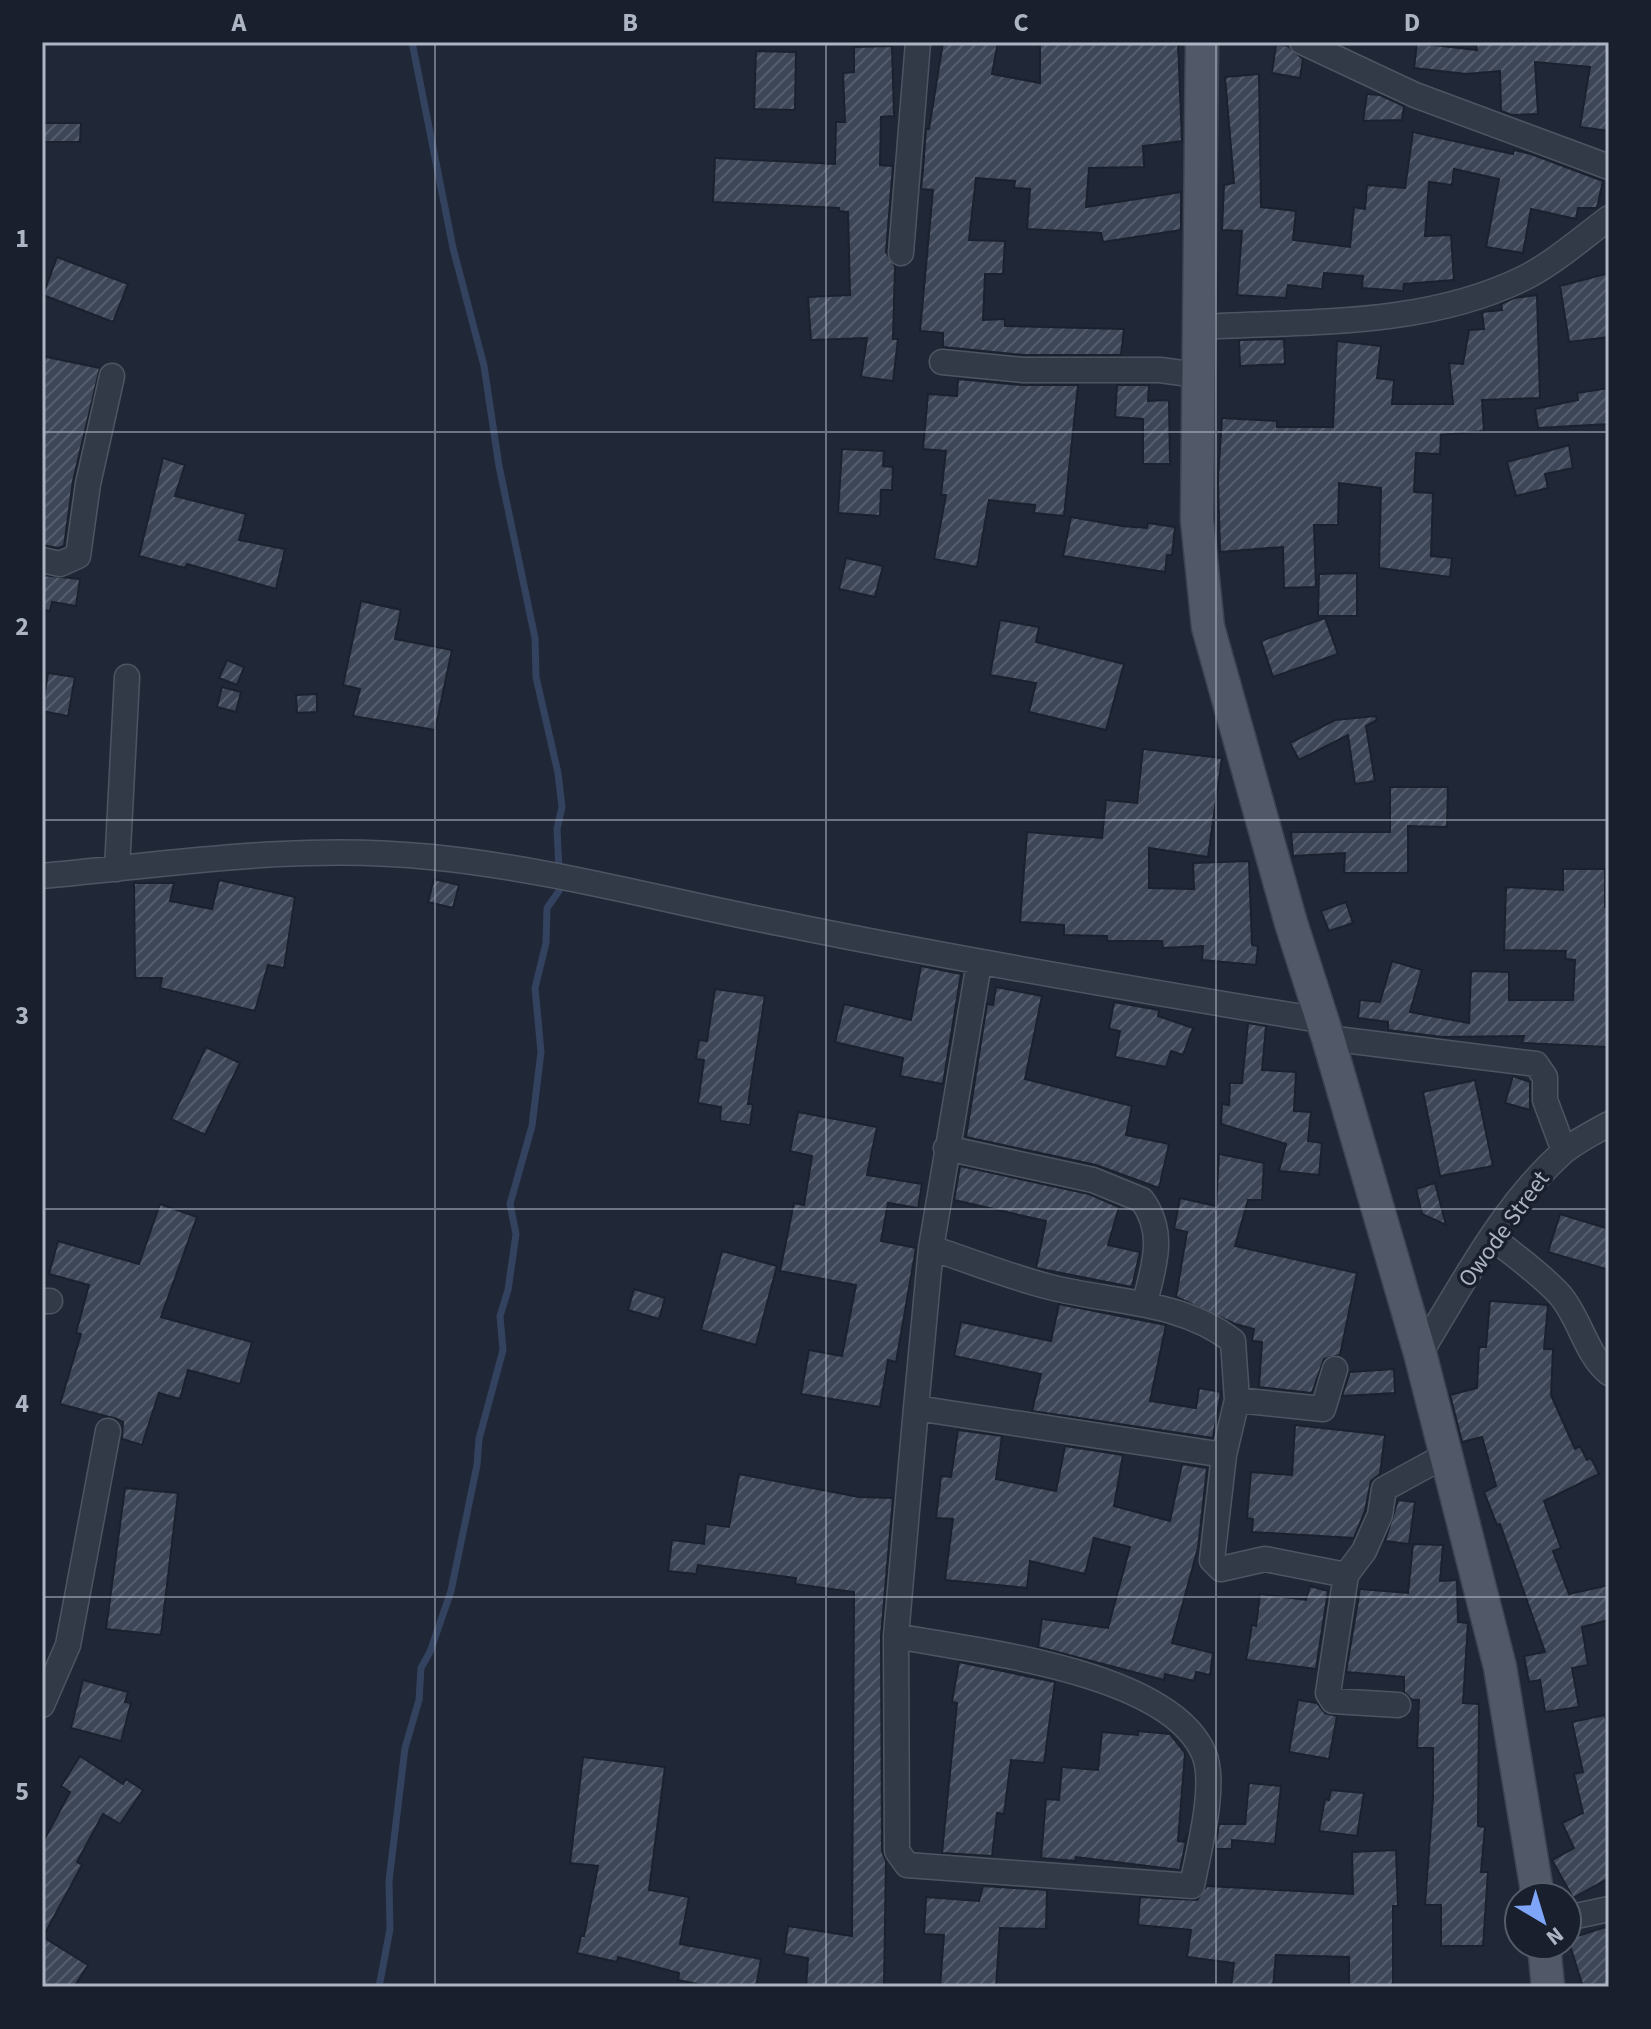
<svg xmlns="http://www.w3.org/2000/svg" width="1651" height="2029" viewBox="0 0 1651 2029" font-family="'Source Sans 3',sans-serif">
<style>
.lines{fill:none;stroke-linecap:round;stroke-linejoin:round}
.stream{stroke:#33425f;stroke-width:7}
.building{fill:url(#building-hatch);stroke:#1b212e;stroke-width:2}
.minor-casing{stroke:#4e5562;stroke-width:27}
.major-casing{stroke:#3d4351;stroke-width:35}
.minor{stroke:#333a47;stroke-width:24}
.major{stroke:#515968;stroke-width:32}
.grid{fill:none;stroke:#adb5c4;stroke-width:2;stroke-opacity:0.55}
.labels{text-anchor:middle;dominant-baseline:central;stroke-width:7;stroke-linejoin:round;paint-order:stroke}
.street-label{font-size:24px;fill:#adb5c4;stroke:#191f2c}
.neatline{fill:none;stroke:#adb5c4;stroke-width:3}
.grid-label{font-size:26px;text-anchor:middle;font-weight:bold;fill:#adb5c4}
</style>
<defs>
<pattern id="building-hatch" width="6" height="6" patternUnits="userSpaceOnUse" patternTransform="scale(2)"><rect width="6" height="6" fill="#3c4657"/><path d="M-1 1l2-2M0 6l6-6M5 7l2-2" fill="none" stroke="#565e6e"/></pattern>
</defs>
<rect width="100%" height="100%" fill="#202837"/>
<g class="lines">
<path class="stream" d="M412,42L453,248L484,366L499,466L535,638L536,677L558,773L562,807L557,829L559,870
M379,1987L390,1929L389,1881L405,1748L419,1700L421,1668L430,1652L451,1591L477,1465L479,1439L503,1350L500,1316L508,1290L516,1234L510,1204L532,1126L541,1052L535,988L546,943L547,908L559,891V883"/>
</g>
<path class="building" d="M943,42H998L992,74L1040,83V42H1178L1182,141L1143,146L1144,167L1089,168L1086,207L1181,192V230L1103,242L1101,233L1027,229L1030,189L1014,188L1015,181L976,178L969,240L1005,241L1003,274H985L983,320L1005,319V326L1124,329L1121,355H1024L943,347V333L920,331L933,190L921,189L923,170L926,129H929Z
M1476,42H1609V131L1580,127L1590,67L1535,62L1538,114L1512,115L1501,111L1500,71L1466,74L1414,68L1417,43L1477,50Z
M1276,44L1288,46L1303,59L1300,78L1272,73Z
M892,46L894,116L881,117L880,165L893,166L886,252L895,266L893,339H898L893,381L861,377L867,338L811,340L808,297L850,295L848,212L839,211V208L713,202L715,158L835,164L836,122H845L843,73L854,72V47Z
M756,51L796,52L795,110L754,109Z
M1259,74L1261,207L1296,211L1293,240L1350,247L1354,207L1365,209L1367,185L1405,188L1413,132L1513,154L1514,150L1531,154L1603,181L1597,208H1578L1576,219L1531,209L1523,253L1486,247L1499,179L1454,169L1452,185L1429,182L1425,236L1451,235L1454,280L1404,284L1403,291L1362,288L1363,276L1324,273L1322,289L1288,285L1286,298L1237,295L1242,231L1222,230L1224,185L1234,183L1225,77Z
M1367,94L1380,95L1404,106L1402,120L1363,121Z
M42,123H81L80,142H42Z
M57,257L128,284L113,322L43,295Z
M1609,273V337L1569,342L1560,286Z
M1537,295L1540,398L1482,400L1484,431L1441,435L1440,454L1416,453L1414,492L1433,493L1431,556L1452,558L1450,577L1379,568L1381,488L1339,483L1338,525H1314L1316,587L1284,588L1283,547L1220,552L1218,479L1222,418L1277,421V427H1333L1337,341L1381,346L1377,378L1394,380L1392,404H1453L1449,363L1463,364L1469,330L1484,329L1482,312L1502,310L1501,304L1514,298Z
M1284,339L1285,364L1240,366L1239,340Z
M42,356L100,368L73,481L64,546L58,548L42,545Z
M958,379L1022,385H1078L1064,516L1034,513L1035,505L989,500L977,567L934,559L946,495H941L946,451L923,449L928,394L957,396Z
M1117,385H1149L1148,401L1169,400L1170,464H1143V419L1115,417Z
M1609,388V424L1538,428L1535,409L1578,400L1577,393Z
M1569,445L1573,468L1545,474L1548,488L1516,496L1507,462Z
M842,449L884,451L883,466L893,467L892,490H881L880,516L838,513Z
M163,458L185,465L175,496L246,514L239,540L285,549L276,589L187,564L185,568L139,556Z
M1071,517L1122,526L1147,528L1148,523L1175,527L1172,555H1167L1165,572L1063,556Z
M846,558L883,566L875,597L839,589Z
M1357,573V616H1318L1319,574Z
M42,575L80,579L76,606L52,602L50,611L42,610Z
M361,601L401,610L395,639L452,650L435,730L353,716L360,689L343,685Z
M1325,618L1338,654L1273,677L1261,641Z
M1000,620L1039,627L1036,642L1124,664L1106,730L1029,712L1036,683L990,675Z
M227,660L244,667L237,685L219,678Z
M48,673L75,677L68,716L42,711Z
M222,687L241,692L236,712L217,707Z
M317,694V712L297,713L296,695Z
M1376,716L1377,720L1366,726L1375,781L1355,784L1348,735L1299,760L1290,743L1335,720Z
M1143,749L1222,758L1208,857L1149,848V888L1194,889L1193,863L1249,861L1252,945L1258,946L1256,965L1202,960L1203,946L1163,948L1162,941H1107V936L1064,935V925L1020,922L1027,832L1102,838L1106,800L1137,803Z
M1390,787H1448L1447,827L1408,826V873H1344L1345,853L1293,856L1291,832H1390Z
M1563,869H1605V907H1609L1607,1047L1522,1043L1524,1036L1442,1037L1388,1030V1022L1358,1018L1360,1000L1380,1002L1392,961L1422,970L1410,1012L1469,1023L1471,971L1509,972V1000H1573L1575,960L1565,959L1566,951L1504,950L1506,887L1563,890Z
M434,879L459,885L453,908L428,902Z
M219,880L295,897L284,968L268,965L255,1011L160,988L162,978H135L134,883H174L170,901L212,909Z
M1346,902L1353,923L1329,931L1321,911Z
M921,966L961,974L943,1084L900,1076L903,1058L835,1042L844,1004L911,1020Z
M996,987L1042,996L1025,1079L1132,1106L1126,1135L1169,1144L1159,1188L1096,1165L966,1137L987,1004L993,1005Z
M715,989L765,996L748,1104H753L750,1125L720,1121L721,1107L698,1103L704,1060L696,1059L699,1040L707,1041Z
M1114,1002L1159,1010L1158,1016L1193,1028L1183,1055L1171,1051L1166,1067L1115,1057L1120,1031L1109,1029Z
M1248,1023L1266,1026L1262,1070L1296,1072L1294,1111L1311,1112L1308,1141L1322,1143L1319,1175L1279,1171L1286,1144L1221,1124L1222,1104L1229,1105L1230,1083H1242Z
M206,1047L240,1063L205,1135L171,1119Z
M1513,1076L1530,1082V1110L1505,1103Z
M1475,1080L1493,1166L1440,1176L1423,1092Z
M798,1112L877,1127L867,1175L922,1184L918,1208L888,1203L881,1241L916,1248L896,1362L888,1360L880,1407L801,1394L809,1350L842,1356L856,1285L780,1271L794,1203L804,1205L812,1156L790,1151Z
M1219,1154L1264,1163L1262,1200H1248L1235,1246L1357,1273L1340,1355L1324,1359L1312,1393L1259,1387L1262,1342L1252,1341L1254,1329L1235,1324L1176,1297L1187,1232L1174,1229L1180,1198L1216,1206Z
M960,1166L1089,1194L1119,1207L1108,1245L1140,1252L1132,1287L1036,1268L1046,1221L954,1200Z
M1435,1183L1446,1225L1422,1214L1416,1189Z
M160,1204L197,1217L161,1317L252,1342L240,1384L188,1370L180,1399L159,1393L142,1445L122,1439L123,1422L117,1419L60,1404L81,1334L76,1333L89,1285L49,1274L58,1241L139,1264Z
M1560,1214L1609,1229V1270L1548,1252Z
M722,1251L777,1266L756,1345L701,1330Z
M634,1289L665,1298L659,1319L628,1310Z
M1490,1301L1548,1305L1544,1349H1553L1551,1395L1575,1449L1580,1446L1587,1460L1591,1458L1599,1474L1544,1501L1561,1548L1553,1551L1569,1594L1609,1585V1620L1582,1627L1588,1665L1572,1668L1579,1707L1545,1712L1540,1680L1529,1682L1524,1656L1545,1652L1500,1524L1497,1525L1484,1492L1496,1486L1482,1437L1462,1442L1450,1395L1477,1388L1479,1347H1486Z
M1059,1304L1166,1325L1150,1401L1196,1408L1199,1388L1221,1392L1213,1438L1032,1411L1041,1374L954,1356L961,1322L1051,1341Z
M1394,1369L1395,1393L1342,1396L1350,1372Z
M1295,1425L1385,1435L1380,1474L1371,1481L1365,1511L1354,1538L1252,1532L1253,1519L1247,1518L1251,1472L1292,1475Z
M958,1430L1002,1436L996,1479L1056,1491L1065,1446L1123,1455L1114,1506L1170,1521L1182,1464L1207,1468L1198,1548L1172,1643L1213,1653L1210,1675L1196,1672L1194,1681L1165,1674L1164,1680L1038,1647L1042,1619L1108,1628L1130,1547L1094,1538L1085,1574L1030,1561L1027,1588L945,1580L953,1519L936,1518L941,1476L951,1477Z
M739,1474L859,1497L893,1498L881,1636L882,1851L886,1861L884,1987H806L808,1958L784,1954L788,1926L852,1936L854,1592L795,1584L796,1578L698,1565L696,1574L668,1571L672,1540L704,1544L706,1524L729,1527Z
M125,1488L178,1493L161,1635L106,1629Z
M1398,1500L1415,1502L1409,1544L1385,1541Z
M1413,1544L1443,1545L1440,1581L1457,1580L1458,1622L1468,1623L1463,1703L1479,1704L1478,1826L1485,1827L1481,1872H1488L1483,1946H1441V1905H1425L1433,1798V1748H1417L1419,1700H1412L1404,1692V1677L1346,1672L1360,1589L1408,1593Z
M1310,1586L1328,1591L1316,1669L1246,1660L1252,1625L1256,1626L1260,1594L1306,1600Z
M959,1662L1055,1682L1044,1763L1011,1760L1004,1814L997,1813L992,1856L942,1853L957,1703L952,1702Z
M83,1680L128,1692L125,1702L131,1703L121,1741L71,1728Z
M1298,1700L1317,1703L1325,1713L1337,1716L1329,1759L1289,1752Z
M1605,1715L1609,1733V1878L1573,1898L1552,1860L1574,1848L1562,1823L1583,1813L1574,1774L1583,1772L1572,1722Z
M1138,1731L1170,1734L1185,1753L1178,1841L1184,1842L1188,1832L1180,1870L1076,1857L1075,1861L1041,1858L1046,1799L1059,1800L1062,1767L1098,1770L1102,1732L1138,1735Z
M80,1756L123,1784L126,1779L143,1790L120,1824L103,1814L77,1862L82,1865L43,1937L88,1965L74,1987H42V1844L70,1792L61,1786Z
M583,1757L665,1767L649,1890L689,1897L680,1944L761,1959L756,1987H712L678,1980L679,1973L618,1957L617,1962L577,1953L581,1936H584L598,1866L570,1863Z
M1249,1783L1281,1786L1275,1844L1232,1840V1849H1215L1219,1824H1245Z
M1331,1790L1364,1793L1357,1836L1319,1831L1325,1799L1329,1800Z
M1396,1850L1398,1906H1393V1987H1349V1957L1276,1955L1273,1987H1231L1234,1963L1187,1957L1191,1930L1138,1925L1140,1897L1197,1900L1207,1886L1353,1894L1352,1852Z
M983,1886L1047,1890L1046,1929L1000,1928L996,1987H940L944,1935L924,1934L926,1897L979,1901Z
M1609,1926V1987H1583L1568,1939Z"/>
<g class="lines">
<g class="minor-casing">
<path id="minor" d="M1302,42L1415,95L1609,167
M901,253L918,42
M1200,327C1308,321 1425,327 1524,278C1554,263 1582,238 1609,218
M942,362L1023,370H1160L1197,375
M42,560L60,564L78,556L88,484L112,376
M117,869L127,677
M42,876C172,864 300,843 431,857C552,869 669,902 789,925C965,961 1143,991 1320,1020
M1328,1038L1536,1064L1545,1077V1100L1564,1151
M946,1148L1093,1180L1142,1200C1166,1233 1154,1266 1145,1302
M1493,1238C1515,1256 1541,1274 1560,1295C1580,1318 1586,1355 1609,1373
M931,1248C971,1261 1010,1277 1050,1287C1112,1303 1180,1300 1233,1341L1237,1400L1224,1455
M42,1301H50
M1420,1353C1462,1285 1502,1207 1562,1153C1576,1141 1593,1133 1609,1124
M1237,1400L1323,1409L1335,1369
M916,1408L1224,1455L1212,1560L1221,1569L1265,1559L1346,1575
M896,1636C975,1651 1170,1671 1204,1754C1217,1785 1198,1853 1192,1886L907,1865L897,1851L896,1636L916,1408L931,1248L979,963
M42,1705L68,1645L108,1431
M1398,1705L1333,1701L1328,1693L1346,1575L1364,1551L1380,1515L1384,1489L1446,1455
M1567,1918L1609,1909"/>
</g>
<g class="major-casing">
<path id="major" d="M1202,42L1197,520L1208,627L1291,923L1328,1038L1420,1353L1500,1667L1538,1897
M1544,1945L1548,1987"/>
</g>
<use href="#minor" class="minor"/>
<use href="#major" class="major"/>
</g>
<path class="grid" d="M435,42V1987M826,42V1987M1216,42V1987M42,432H1609M42,820H1609M42,1209H1609M42,1597H1609"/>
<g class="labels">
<g class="street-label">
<text transform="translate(1504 1229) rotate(-54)">Owode Street</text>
</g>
</g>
<rect width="1651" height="2029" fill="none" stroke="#191f2c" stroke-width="88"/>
<g transform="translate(1543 1921) rotate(142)"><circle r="38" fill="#191f2c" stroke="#545b69" stroke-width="2"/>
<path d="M0-6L14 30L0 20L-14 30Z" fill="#7fa5f8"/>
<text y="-12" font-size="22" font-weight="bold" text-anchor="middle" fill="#adb5c4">N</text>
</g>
<rect x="44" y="44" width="1563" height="1941" class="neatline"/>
<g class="grid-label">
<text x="239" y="31">A</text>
<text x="630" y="31">B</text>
<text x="1021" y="31">C</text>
<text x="1412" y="31">D</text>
<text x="22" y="247">1</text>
<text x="22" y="635">2</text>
<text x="22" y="1024">3</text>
<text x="22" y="1412">4</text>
<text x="22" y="1800">5</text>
</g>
</svg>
